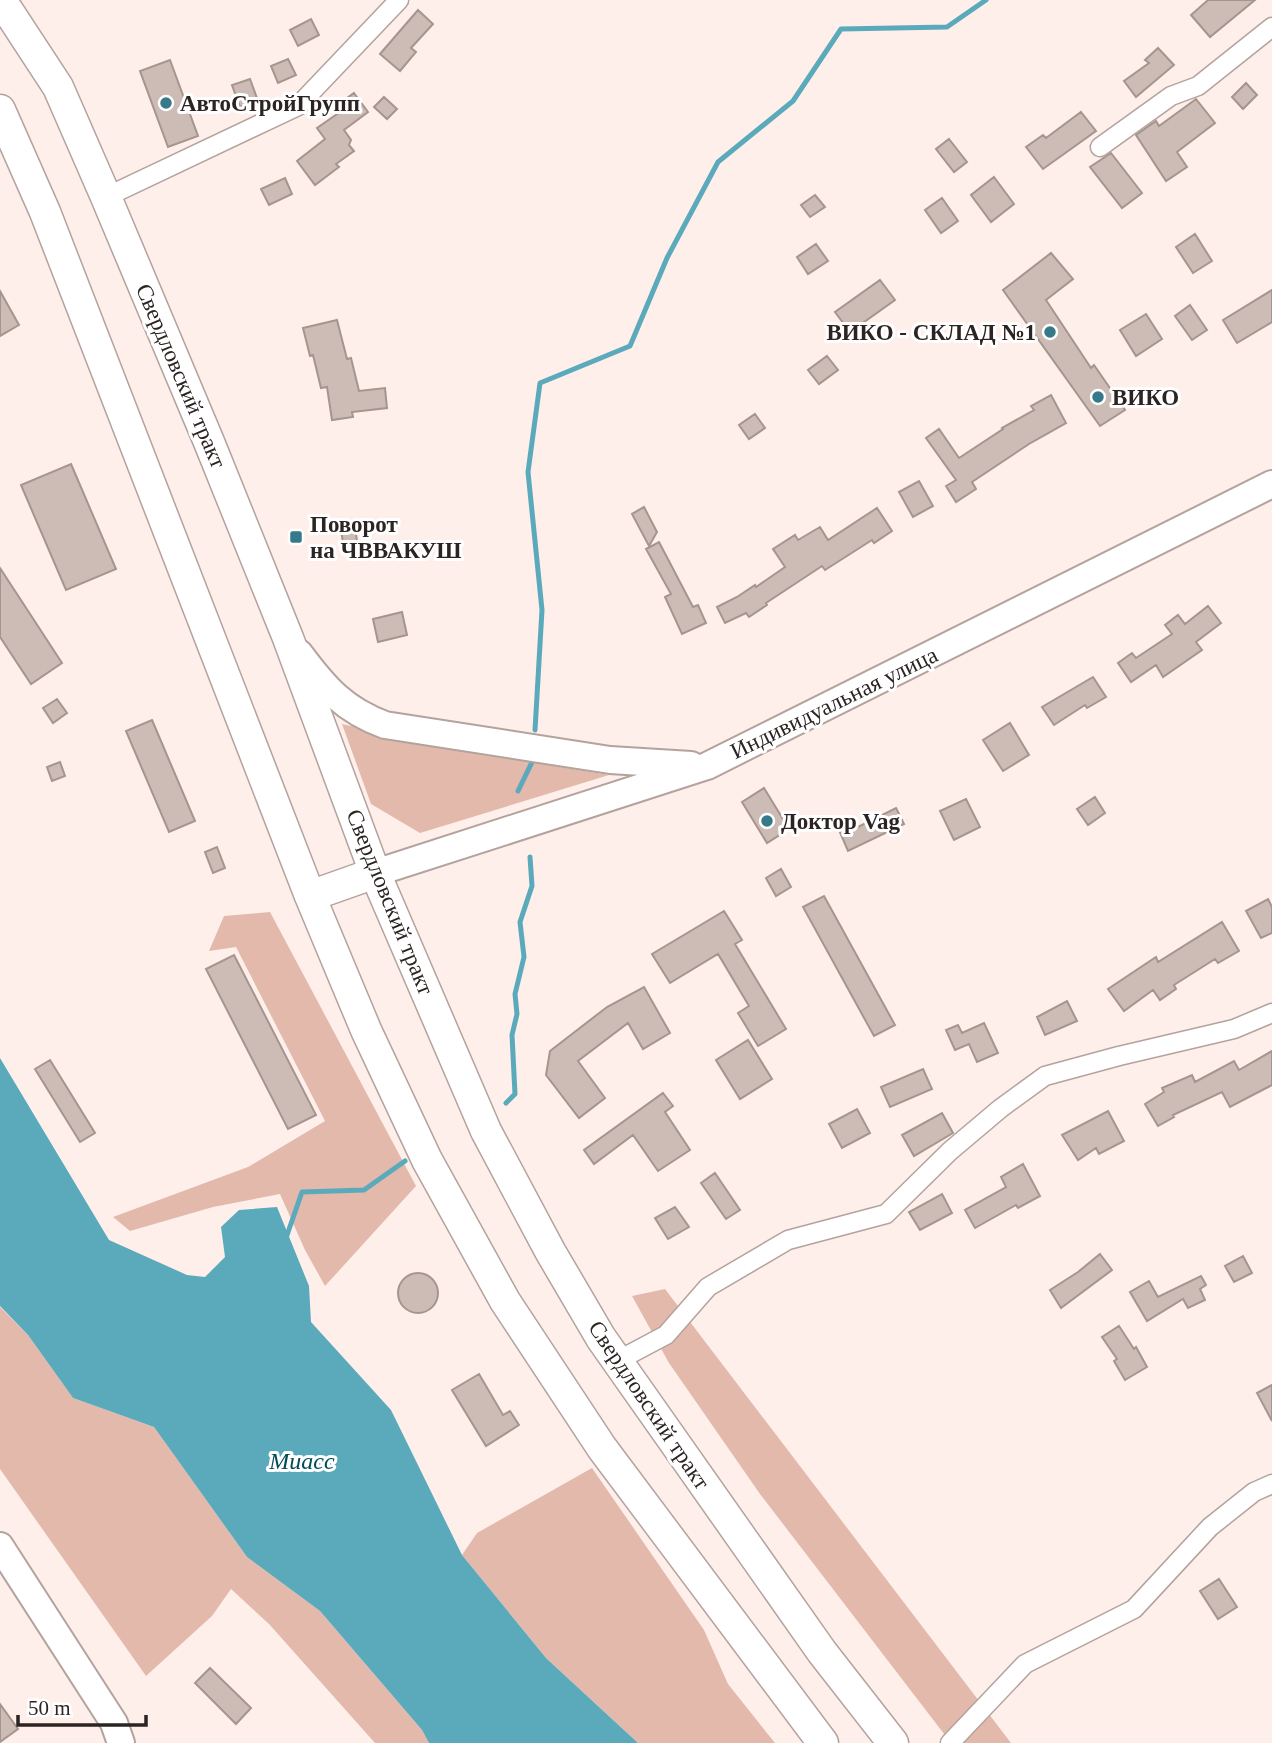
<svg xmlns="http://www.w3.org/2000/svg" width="1272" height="1743" viewBox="0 0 1272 1743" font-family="Georgia,serif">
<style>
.green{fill:#e3b9ac}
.water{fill:#5baabc}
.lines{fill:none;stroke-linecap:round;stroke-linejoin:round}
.stream{stroke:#5baabc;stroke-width:5}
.building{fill:#cdbbb6;stroke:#a6948f;stroke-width:2}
.street-casing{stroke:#b4a29d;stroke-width:21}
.secondary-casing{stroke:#b4a29d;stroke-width:30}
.primary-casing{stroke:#b4a29d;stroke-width:33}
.street{stroke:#fff;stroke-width:18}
.secondary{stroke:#fff;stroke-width:26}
.primary{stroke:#fff;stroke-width:30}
.poi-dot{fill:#367a89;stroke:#fff;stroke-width:2.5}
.labels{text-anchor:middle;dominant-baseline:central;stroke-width:6;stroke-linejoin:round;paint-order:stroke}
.poi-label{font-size:23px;font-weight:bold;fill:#2b2422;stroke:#fff;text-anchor:start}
.street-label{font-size:23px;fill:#2b2422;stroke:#fff}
.water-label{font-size:24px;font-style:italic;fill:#014c59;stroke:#fff}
</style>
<rect width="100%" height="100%" fill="#feefeb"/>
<path class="green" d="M342,724L461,751L609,775L420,833L371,804Z
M270,912L416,1186L325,1286L305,1250L280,1194L213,1207L130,1231L113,1217L248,1167L325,1121L236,947L209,951L224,916Z
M665,1289L1011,1743H951L760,1494L669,1363L632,1296Z
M0,1307L28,1335L73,1398L154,1427L247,1557L320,1611L422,1730L429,1743H375L269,1624L231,1589L212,1616L146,1676L0,1469Z
M592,1468L704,1630L728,1684L775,1743H638L546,1658L462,1555L477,1533Z"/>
<path class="water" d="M0,1058L109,1240L187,1275L205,1277L225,1257L221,1227L239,1210L277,1207L309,1286L311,1322L391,1410L462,1555L546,1658L638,1743H429L422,1730L320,1611L247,1557L154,1427L73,1398L28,1335L0,1306Z"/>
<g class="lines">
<path class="stream" d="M535,730L542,610L528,472L540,383L630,346L667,258L718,162L793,101L841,29L947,27L986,0
M518,791L534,758
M506,1103L515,1094L512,1035L517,1014L515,994L524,957L520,922L532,886L530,857
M286,1238L302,1192L364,1190L405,1161"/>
</g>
<path class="building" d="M1208,0H1255L1210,37L1191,15Z
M418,10L433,24L411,48L416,52L400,71L380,54Z
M311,19L319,35L298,46L290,30Z
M1158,48L1174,65L1136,97L1124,81L1149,63L1145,60Z
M288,59L296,75L278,83L271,66Z
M170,60L198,136L168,147L140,71Z
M250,79L258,101L240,107L232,85Z
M1246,83L1257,95L1243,109L1232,97Z
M354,93L368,112L344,130L351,140L349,145L354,151L336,164L339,167L315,185L297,161L325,139L317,128L340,112L336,106Z
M384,97L397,109L387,119L374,107Z
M1196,99L1215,123L1177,152L1187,167L1166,181L1136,135L1156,121L1159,126Z
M1081,112L1096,131L1043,169L1026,147L1043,135L1046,138Z
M949,139L967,162L954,172L936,149Z
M1111,153L1142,193L1122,208L1090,167Z
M994,177L1014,204L991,222L971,195Z
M285,178L292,194L269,205L261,189Z
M815,195L825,207L810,217L801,205Z
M942,198L958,221L941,233L925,210Z
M1195,234L1212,261L1193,273L1176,247Z
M816,244L828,261L808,274L797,257Z
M1051,253L1073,279L1046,300L1091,368L1094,365L1125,410L1100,426L1003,290Z
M880,280L895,300L850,332L835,312Z
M1272,290V322L1237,343L1223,320Z
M0,291L19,325L0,336Z
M1190,305L1207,330L1192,340L1175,316Z
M1146,314L1162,339L1136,356L1120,330Z
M337,320L347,359L351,358L359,391L385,388L387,408L352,412L353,417L332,420L327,387L321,388L313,355L310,356L303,328Z
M827,356L838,370L819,384L808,370Z
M1051,395L1066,423L1029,444L972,482L976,489L956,502L946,486L956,480L926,438L939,429L959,458L1003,429L1002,428L1034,410L1031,406Z
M755,414L765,428L749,439L739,425Z
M71,464L116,569L66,590L21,485Z
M919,481L933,506L913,517L899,492Z
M644,507L657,532L649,546L632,514Z
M877,508L892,531L874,543L872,540L825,570L822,566L766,603L767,605L749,617L746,613L725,623L717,607L737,597L755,585L756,587L785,567L773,549L795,535L798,540L820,527L828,540Z
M355,528L358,547L344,549L341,530Z
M659,542L693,607L698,605L706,623L682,634L665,597L671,594L646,549Z
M0,568L62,663L31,684L0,637Z
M1208,606L1221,623L1196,642L1202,650L1163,677L1156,665L1131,682L1118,663L1132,653L1136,658L1172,634L1165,625L1178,615L1185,624Z
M402,612L407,635L378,642L373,619Z
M1093,677L1106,697L1087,708L1085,705L1054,725L1042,707Z
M57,699L67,713L53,723L43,708Z
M152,720L195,821L169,832L126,731Z
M1010,723L1029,755L1003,771L983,740Z
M60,762L65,776L52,781L47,767Z
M764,788L789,829L767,843L742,802Z
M1095,797L1105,813L1088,825L1077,809Z
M966,799L980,827L954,840L940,811Z
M896,808L904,824L848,851L836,823L854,817L858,827Z
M217,847L225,868L213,873L205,852Z
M781,869L791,887L776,896L766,878Z
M824,896L895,1025L874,1036L803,907Z
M1268,899L1272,907V933L1261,938L1246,911Z
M724,911L742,940L735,944L786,1029L758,1046L738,1013L749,1006L718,954L670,983L652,954Z
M1222,922L1239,951L1218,963L1215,959L1174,985L1176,989L1160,1000L1153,990L1124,1011L1108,989L1156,957L1158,962Z
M234,955L316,1115L288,1129L206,969Z
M644,987L670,1033L643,1049L628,1023L578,1061L605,1098L579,1118L546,1075L550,1051L607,1007Z
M1067,1001L1077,1021L1045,1035L1037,1017Z
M984,1023L998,1053L977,1062L969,1044L955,1050L946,1030L958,1025L962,1033Z
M748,1040L772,1079L740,1099L716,1060Z
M1272,1051V1085L1230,1107L1222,1092L1173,1115L1174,1117L1158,1126L1145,1104L1164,1092L1162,1088L1192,1075L1195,1082L1234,1061L1239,1070Z
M50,1060L95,1133L80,1142L35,1069Z
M923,1069L932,1089L890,1107L881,1087Z
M663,1093L673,1106L665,1112L690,1150L658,1171L633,1135L594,1164L584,1150Z
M857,1109L870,1133L842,1148L829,1124Z
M1108,1111L1124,1141L1099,1154L1096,1148L1078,1160L1062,1135Z
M942,1113L953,1133L914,1156L902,1135Z
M1023,1164L1040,1196L1018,1208L1016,1205L975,1228L965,1210L1006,1187L1001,1177Z
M715,1173L740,1210L726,1219L701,1183Z
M942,1194L952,1213L920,1230L909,1212Z
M675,1207L689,1227L668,1239L655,1218Z
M1100,1254L1112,1270L1061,1308L1050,1290L1078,1272Z
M1243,1256L1252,1273L1234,1282L1225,1266Z
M398 1293a20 20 0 1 1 40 0a20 20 0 1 1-40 0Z
M1201,1276L1206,1285L1200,1289L1205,1300L1188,1308L1183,1299L1147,1321L1130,1292L1149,1281L1158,1297Z
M1119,1326L1134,1349L1136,1347L1147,1367L1125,1380L1114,1361L1117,1359L1102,1337Z
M479,1374L503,1415L510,1411L519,1425L486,1446L452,1390Z
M1272,1385V1421L1257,1393Z
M1219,1579L1237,1607L1218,1619L1200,1591Z
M210,1668L251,1708L236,1724L195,1683Z
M0,1704L18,1729L0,1742Z"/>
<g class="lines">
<g class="street-casing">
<path id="street" d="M1100,147L1171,96L1198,86L1272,27
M106,197L298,106L399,0
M617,1361L666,1335L708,1287L788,1240L886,1214L950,1151L1001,1108L1045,1076L1119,1056L1234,1029L1272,1013
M950,1743L1025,1664L1134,1609L1210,1527L1254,1492L1272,1484"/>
</g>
<g class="secondary-casing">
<path id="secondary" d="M299,653C325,688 344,710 385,725L610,760L691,765
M375,873L707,766L1272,484
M0,1546L114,1723L121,1743"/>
</g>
<g class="primary-casing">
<path id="primary" d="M1,0L58,87L106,197L209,442L288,638L375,873L486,1131L550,1251L601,1338L822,1652L893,1743
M0,110L45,212L310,896L366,1030L427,1160L505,1301L602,1448L823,1743
M310,896L375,873"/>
</g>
<use href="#street" class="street"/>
<use href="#secondary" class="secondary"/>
<use href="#primary" class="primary"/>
</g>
<g class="poi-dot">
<circle cx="166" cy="103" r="7"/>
<circle cx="1050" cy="332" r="7"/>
<circle cx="1098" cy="397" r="7"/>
<rect x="289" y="530" width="14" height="14" rx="3.5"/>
<circle cx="767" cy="821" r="7"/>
</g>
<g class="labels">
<g class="poi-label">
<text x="180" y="103">АвтоСтройГрупп</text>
<text x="1036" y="332" text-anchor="end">ВИКО - СКЛАД №1</text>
<text x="1112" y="397">ВИКО</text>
<text x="310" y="524">Поворот<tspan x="310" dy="26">на ЧВВАКУШ</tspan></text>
<text x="781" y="821">Доктор Vag</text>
</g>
<g class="street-label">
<text transform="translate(181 376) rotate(67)">Свердловский тракт</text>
<text transform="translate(834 703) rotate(-26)">Индивидуальная улица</text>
<text transform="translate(390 902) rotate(68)">Свердловский тракт</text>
<text transform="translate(649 1405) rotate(56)">Свердловский тракт</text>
</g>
<g class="water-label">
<text x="302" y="1461">Миасс</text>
</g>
</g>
<path d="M18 1715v10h128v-10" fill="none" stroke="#2b2422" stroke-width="3.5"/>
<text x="28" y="1715" font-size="21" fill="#2b2422" stroke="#ffffff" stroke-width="5" paint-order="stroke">50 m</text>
</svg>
